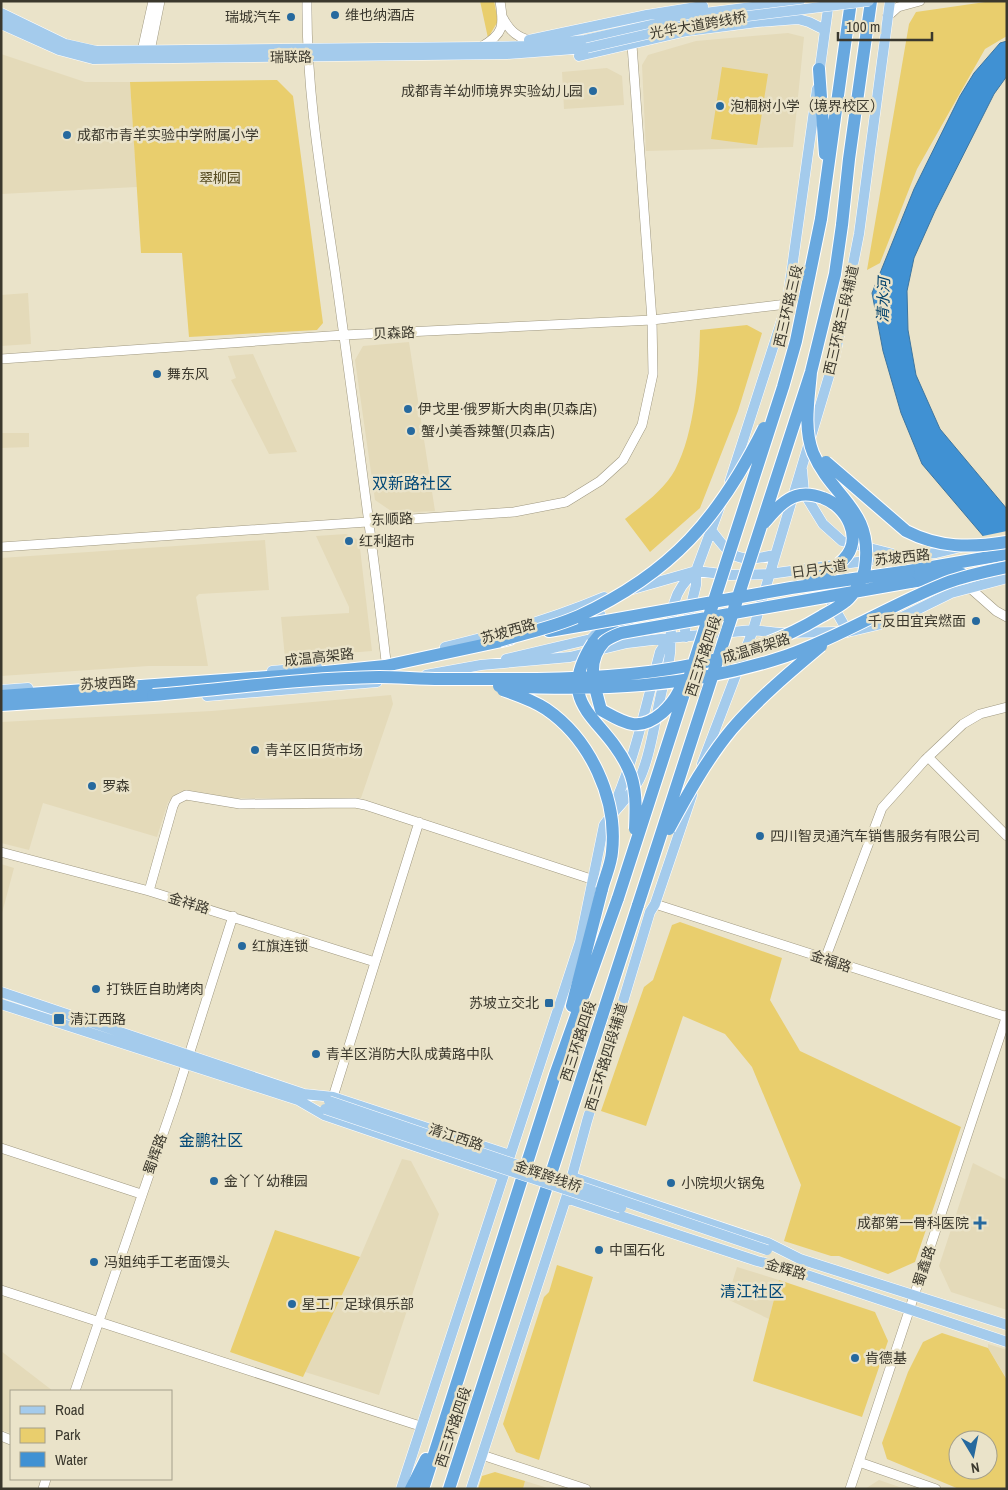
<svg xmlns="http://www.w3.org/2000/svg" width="1008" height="1490" viewBox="0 0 1008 1490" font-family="'Archivo Narrow','Noto Sans SC',sans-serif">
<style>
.built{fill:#e4dab9}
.green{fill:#e9ce6d;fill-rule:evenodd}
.water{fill:#4091d3;stroke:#3e76a1}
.pier{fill:#eae3c9}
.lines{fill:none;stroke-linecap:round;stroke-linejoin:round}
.minor-casing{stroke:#9f9880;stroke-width:10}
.major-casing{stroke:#fff;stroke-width:11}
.highway-casing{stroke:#fff;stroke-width:14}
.minor{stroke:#fff;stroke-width:9}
.major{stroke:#a4cbec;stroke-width:10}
.highway{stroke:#68a8df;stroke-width:12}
.major-bridge-casing{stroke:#fff;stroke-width:11;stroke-linecap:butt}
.highway-bridge-casing{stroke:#fff;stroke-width:14;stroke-linecap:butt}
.major-bridge{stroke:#a4cbec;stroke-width:10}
.highway-bridge{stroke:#68a8df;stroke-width:12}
.poi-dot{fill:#26699e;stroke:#eae3c9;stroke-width:2}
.labels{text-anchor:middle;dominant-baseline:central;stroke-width:5;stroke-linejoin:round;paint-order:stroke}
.poi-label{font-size:14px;fill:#3b382d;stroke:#eae3c9;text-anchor:start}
.street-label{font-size:14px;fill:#3b382d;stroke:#eae3c9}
.park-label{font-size:14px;fill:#564b20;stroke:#eae3c9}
.water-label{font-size:15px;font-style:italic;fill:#00416c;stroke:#eae3c9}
.quarter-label{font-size:16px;fill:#004776;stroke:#eae3c9}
</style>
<rect width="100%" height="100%" fill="#eae3c9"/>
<path class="built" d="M788,33L804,37L793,147L646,151L642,65L648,55L696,41Z
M1,54L85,82H130L137,187L1,194Z
M607,68L622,76L624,105L564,109L562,72Z
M28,293L31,344L1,346V295Z
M409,342L435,511L394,513L375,500L355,360L363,346Z
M253,354L297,452L269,454L231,380L236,378L228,356Z
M1,433H29V447L1,448Z
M346,534L359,540L372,651L285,658L281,617L349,613V607L316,536Z
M265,540L269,590L199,594L196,597L208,666H148L1,676V558Z
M391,695L393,704L361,798H232L188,790L179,792L168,802L157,837L43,803L29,850L1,843V722L212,711Z
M1,864L14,868L1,917Z
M402,1159L411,1161L439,1214L379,1395L305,1372L360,1257Z
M973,1163L1007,1180V1310L951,1292L939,1266Z
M737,1267L779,1280L769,1319L727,1299Z
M988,1344L1007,1350V1379L988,1348Z
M1,1351L53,1391H11V1433L1,1430Z
M879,1480L905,1489H865Z
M525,1481L551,1489H523Z"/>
<path class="green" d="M480,1H494L498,21L488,38Z
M992,1H1007V36L985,49L917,169L880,263L867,270L909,24L916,12Z
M722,67L768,74L757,145L711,139Z
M277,80L293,96L323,323L317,330L189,337L182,253H141L130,82Z
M747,325L762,333L738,411L700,508L650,552L625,519C643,505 664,490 675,470C695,433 699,372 700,330Z
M680,922L782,958L770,1000L800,1051L961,1127L915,1262L888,1274L839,1256H831L784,1241L801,1185L752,1067L725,1034L683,1016L646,1126L601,1111L644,987L653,980L672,925Z
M275,1230L360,1257L303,1377L230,1352Z
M557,1265L593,1277L539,1460L516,1452L503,1424L544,1297L549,1292Z
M779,1280L875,1312L888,1341L862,1417L753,1381Z
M942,1333L988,1348L1007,1380V1489H959L887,1459L882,1443L908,1372L923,1342ZM958,1440H988V1470H958Z
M495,1472L525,1481L523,1489H478L482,1476Z"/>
<path class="water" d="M1007,41V76L994,94L935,211L914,258L907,291L908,330L916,375L940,429L1007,509V564L922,464L901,413L883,351L872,293L914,189L960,96L974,73L1000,43Z"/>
<path class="pier" d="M1007,531V567L978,537Z"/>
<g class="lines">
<g class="minor-casing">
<path id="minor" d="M307,1C306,92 322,182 335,271C353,401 371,531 386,661
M887,17L898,7L920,1
M503,18C509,30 517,38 530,40
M481,47C504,34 504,26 500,1
M146,56L150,51L160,1
M143,57L142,51L153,1
M1,359L344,335L652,320L787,304
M1,547L514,512L566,502L600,481L623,460L642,425L653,374L652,320L632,45
M970,588L996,611L1007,617
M928,757L1007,836
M1,852L149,891L375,962
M149,891L173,806L176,800L186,795L240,804L355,803L365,805L594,880
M655,904L1007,1017
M825,959L882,808L925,760L963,724L980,714L1007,707
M333,1097L419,822
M1,1148L141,1194
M1,1290L420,1426
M75,1391L175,1099L233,916
M1,1436L11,1440
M482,1455L586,1489
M859,1462L936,1489
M43,1489L46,1479
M850,1489L1007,1015"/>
</g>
<g class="major-casing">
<path id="major" d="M1,13L65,44L96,51L481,47L530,46L585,40L705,13L800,1
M1,24L59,50L93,59L507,54L587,48
M529,40L647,15L703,6
M579,56L687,31L757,22L798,19L809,22L825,30
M819,75L829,1
M802,470L804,493L823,524L842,541L893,554
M730,481L787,304L817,89
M711,530C733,559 737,563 774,555
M843,580L830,590L832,604L848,632
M633,589L696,571L730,575L769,574L902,556L936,553L961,547
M852,631L894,621L951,593L1007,578
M686,637L685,630L696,585V571L720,506
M445,647C500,634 552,619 604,597
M506,659L591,639C603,628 608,613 589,607
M272,671L317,667
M426,675L481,665L570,657L627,643L669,638L753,630L779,633L837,632
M1,690L28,688
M207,696L377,682
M702,764L753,630L835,356L859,234L890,1
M612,810C635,759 646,705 660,652L669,638
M1,992L304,1094L333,1097L510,1155
M1,1004L298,1100L324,1115L503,1176
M572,1177L768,1243L800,1259L1007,1325
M566,1198L757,1261L792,1270L1007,1342
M401,1489L580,942L604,825C615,809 630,797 639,780C650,758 656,715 662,690C664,678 669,665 670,653C672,621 667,595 695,572
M471,1489L566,1198L587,1121L650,912L655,904L692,795"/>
</g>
<g class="highway-casing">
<path id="highway" d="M819,69L825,154
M821,219L851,1
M842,225L849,159L871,1
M909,571L1007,554
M910,582L962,574
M549,631L584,625
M593,643L601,633L631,618
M1,696L295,675L385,666L510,639
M1,705L153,695
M572,1006L602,889
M411,1489L426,1459
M423,1489L555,1075L618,898
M449,1489L638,905"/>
</g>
<use href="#minor" class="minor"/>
<use href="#major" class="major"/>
<use href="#highway" class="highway"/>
<g class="major-bridge-casing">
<path id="major-bridge" d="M587,48L700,22L869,1
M329,1101L767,1250
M325,1109L621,1208"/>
</g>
<g class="highway-bridge-casing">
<path id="highway-bridge" d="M826,462L906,531C939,548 970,548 1007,542
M764,523C773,513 783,500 796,496C805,493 815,495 823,498C846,506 864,538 844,559C835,569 821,577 809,582
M584,625L791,588L909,571
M499,641C525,633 555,627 579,616C672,573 719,518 764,428
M593,643C552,707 604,716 628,768C637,787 636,808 635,829
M499,686C600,691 690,688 786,656C840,637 889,606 941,585C962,576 985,572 1007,567
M503,690C517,695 533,700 546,709C590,739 618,799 612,852C611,865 605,877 602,889
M679,691C674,701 670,706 662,713C638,733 625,723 601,710C595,687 585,662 604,642C608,638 616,635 621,633L910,582
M153,695C227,689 303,678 379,677C399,677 420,679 441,679C568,679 709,685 822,616C829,612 839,607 846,601C853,596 864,577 865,568C874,509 832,498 813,453C803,428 809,398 811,372
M669,829C687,795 707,759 732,729C759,698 790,672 821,646
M618,898L783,387L796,341L821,219
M638,905L811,372L835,274L842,225"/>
</g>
<use href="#major-bridge" class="major-bridge"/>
<use href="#highway-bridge" class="highway-bridge"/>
</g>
<g class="poi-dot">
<circle cx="335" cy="15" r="5"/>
<circle cx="291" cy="17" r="5"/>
<circle cx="593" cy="91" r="5"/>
<circle cx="720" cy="106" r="5"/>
<circle cx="67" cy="135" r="5"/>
<circle cx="157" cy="374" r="5"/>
<circle cx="408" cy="409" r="5"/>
<circle cx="411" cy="431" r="5"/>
<circle cx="349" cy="541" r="5"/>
<circle cx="976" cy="621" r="5"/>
<circle cx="255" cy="750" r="5"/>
<circle cx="92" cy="786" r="5"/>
<circle cx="760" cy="836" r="5"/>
<circle cx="242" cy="946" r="5"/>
<circle cx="96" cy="989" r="5"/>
<rect x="544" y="998" width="10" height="10" rx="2.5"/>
<rect x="53" y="1013" width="12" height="12" rx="2.5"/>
<circle cx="316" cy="1054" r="5"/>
<circle cx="214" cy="1181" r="5"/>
<circle cx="671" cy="1183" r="5"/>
<path d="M977.5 1215.5h5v5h5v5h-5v5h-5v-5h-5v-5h5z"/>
<circle cx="599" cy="1250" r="5"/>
<circle cx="94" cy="1262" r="5"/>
<circle cx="292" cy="1304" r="5"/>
<circle cx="855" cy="1358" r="5"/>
</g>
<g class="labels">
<g class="poi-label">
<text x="345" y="15">维也纳酒店</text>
<text x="281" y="17" text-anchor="end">瑞城汽车</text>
<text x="583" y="91" text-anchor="end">成都青羊幼师境界实验幼儿园</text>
<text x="730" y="106">泡桐树小学（境界校区）</text>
<text x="77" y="135">成都市青羊实验中学附属小学</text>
<text x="167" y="374">舞东风</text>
<text x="418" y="409">伊戈里·俄罗斯大肉串(贝森店)</text>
<text x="421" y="431">蟹小美香辣蟹(贝森店)</text>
<text x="359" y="541">红利超市</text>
<text x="966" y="621" text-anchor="end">千反田宜宾燃面</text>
<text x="265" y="750">青羊区旧货市场</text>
<text x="102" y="786">罗森</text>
<text x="770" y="836">四川智灵通汽车销售服务有限公司</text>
<text x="252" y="946">红旗连锁</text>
<text x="106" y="989">打铁匠自助烤肉</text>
<text x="539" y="1003" text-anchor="end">苏坡立交北</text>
<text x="70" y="1019">清江西路</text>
<text x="326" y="1054">青羊区消防大队成黄路中队</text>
<text x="224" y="1181">金丫丫幼稚园</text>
<text x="681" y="1183">小院坝火锅兔</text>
<text x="969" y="1223" text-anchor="end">成都第一骨科医院</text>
<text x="609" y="1250">中国石化</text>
<text x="104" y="1262">冯姐纯手工老面馒头</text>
<text x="302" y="1304">星工厂足球俱乐部</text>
<text x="865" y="1358">肯德基</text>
</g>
<g class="street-label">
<text transform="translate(698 25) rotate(-10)">光华大道跨线桥</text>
<text transform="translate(291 57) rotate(-1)">瑞联路</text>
<text transform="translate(788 306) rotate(-77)">西三环路三段</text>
<text transform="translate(841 320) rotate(-77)">西三环路三段辅道</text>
<text transform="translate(394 333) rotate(-3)">贝森路</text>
<text transform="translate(392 519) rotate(-3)">东顺路</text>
<text transform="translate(902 557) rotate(-6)">苏坡西路</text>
<text transform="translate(819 569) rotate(-8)">日月大道</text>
<text transform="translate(508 631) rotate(-16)">苏坡西路</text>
<text transform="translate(756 648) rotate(-17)">成温高架路</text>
<text transform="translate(703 656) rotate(-72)">西三环路四段</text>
<text transform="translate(319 657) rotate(-6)">成温高架路</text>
<text transform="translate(108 683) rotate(-3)">苏坡西路</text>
<text transform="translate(189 903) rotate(17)">金祥路</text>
<text transform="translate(831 961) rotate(18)">金福路</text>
<text transform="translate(578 1041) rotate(-72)">西三环路四段</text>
<text transform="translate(606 1057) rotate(-73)">西三环路四段辅道</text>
<text transform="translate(456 1137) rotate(18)">清江西路</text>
<text transform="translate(155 1154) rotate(-70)">蜀辉路</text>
<text transform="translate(548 1176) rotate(19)">金辉跨线桥</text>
<text transform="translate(924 1266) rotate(-72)">蜀鑫路</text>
<text transform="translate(786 1269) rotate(16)">金辉路</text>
<text transform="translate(453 1427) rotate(-72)">西三环路四段</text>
</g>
<g class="park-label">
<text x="220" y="178">翠柳园</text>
</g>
<g class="water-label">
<text transform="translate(883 300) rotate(-88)">清水河</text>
</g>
<g class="quarter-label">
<text x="412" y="483">双新路社区</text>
<text x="211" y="1140">金鹏社区</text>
<text x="752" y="1291">清江社区</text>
</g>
</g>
<rect width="1008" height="1490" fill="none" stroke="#3b382d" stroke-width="5"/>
<rect x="10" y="1390" width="162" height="90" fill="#eae3c9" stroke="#a49f8b"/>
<rect x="20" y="1406" width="25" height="8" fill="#a4cbec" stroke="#a49f8b"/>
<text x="55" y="1415" font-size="15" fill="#3b382d">Road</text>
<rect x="20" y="1428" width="25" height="15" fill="#e9ce6d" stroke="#a49f8b"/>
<text x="55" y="1440" font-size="15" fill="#3b382d">Park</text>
<rect x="20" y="1452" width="25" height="15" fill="#4091d3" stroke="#a49f8b"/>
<text x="55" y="1465" font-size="15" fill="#3b382d">Water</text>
<g transform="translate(973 1455) rotate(170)"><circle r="24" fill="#eae3c9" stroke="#a49f8b"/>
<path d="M0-4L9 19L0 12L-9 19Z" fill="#26699e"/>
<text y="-8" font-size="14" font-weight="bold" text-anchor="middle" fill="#3b382d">N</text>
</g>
<path d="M838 32v8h94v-8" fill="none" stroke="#3b382d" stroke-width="2.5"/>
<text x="846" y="32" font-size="15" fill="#3b382d" stroke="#eae3c9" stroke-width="4" paint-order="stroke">100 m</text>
</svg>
